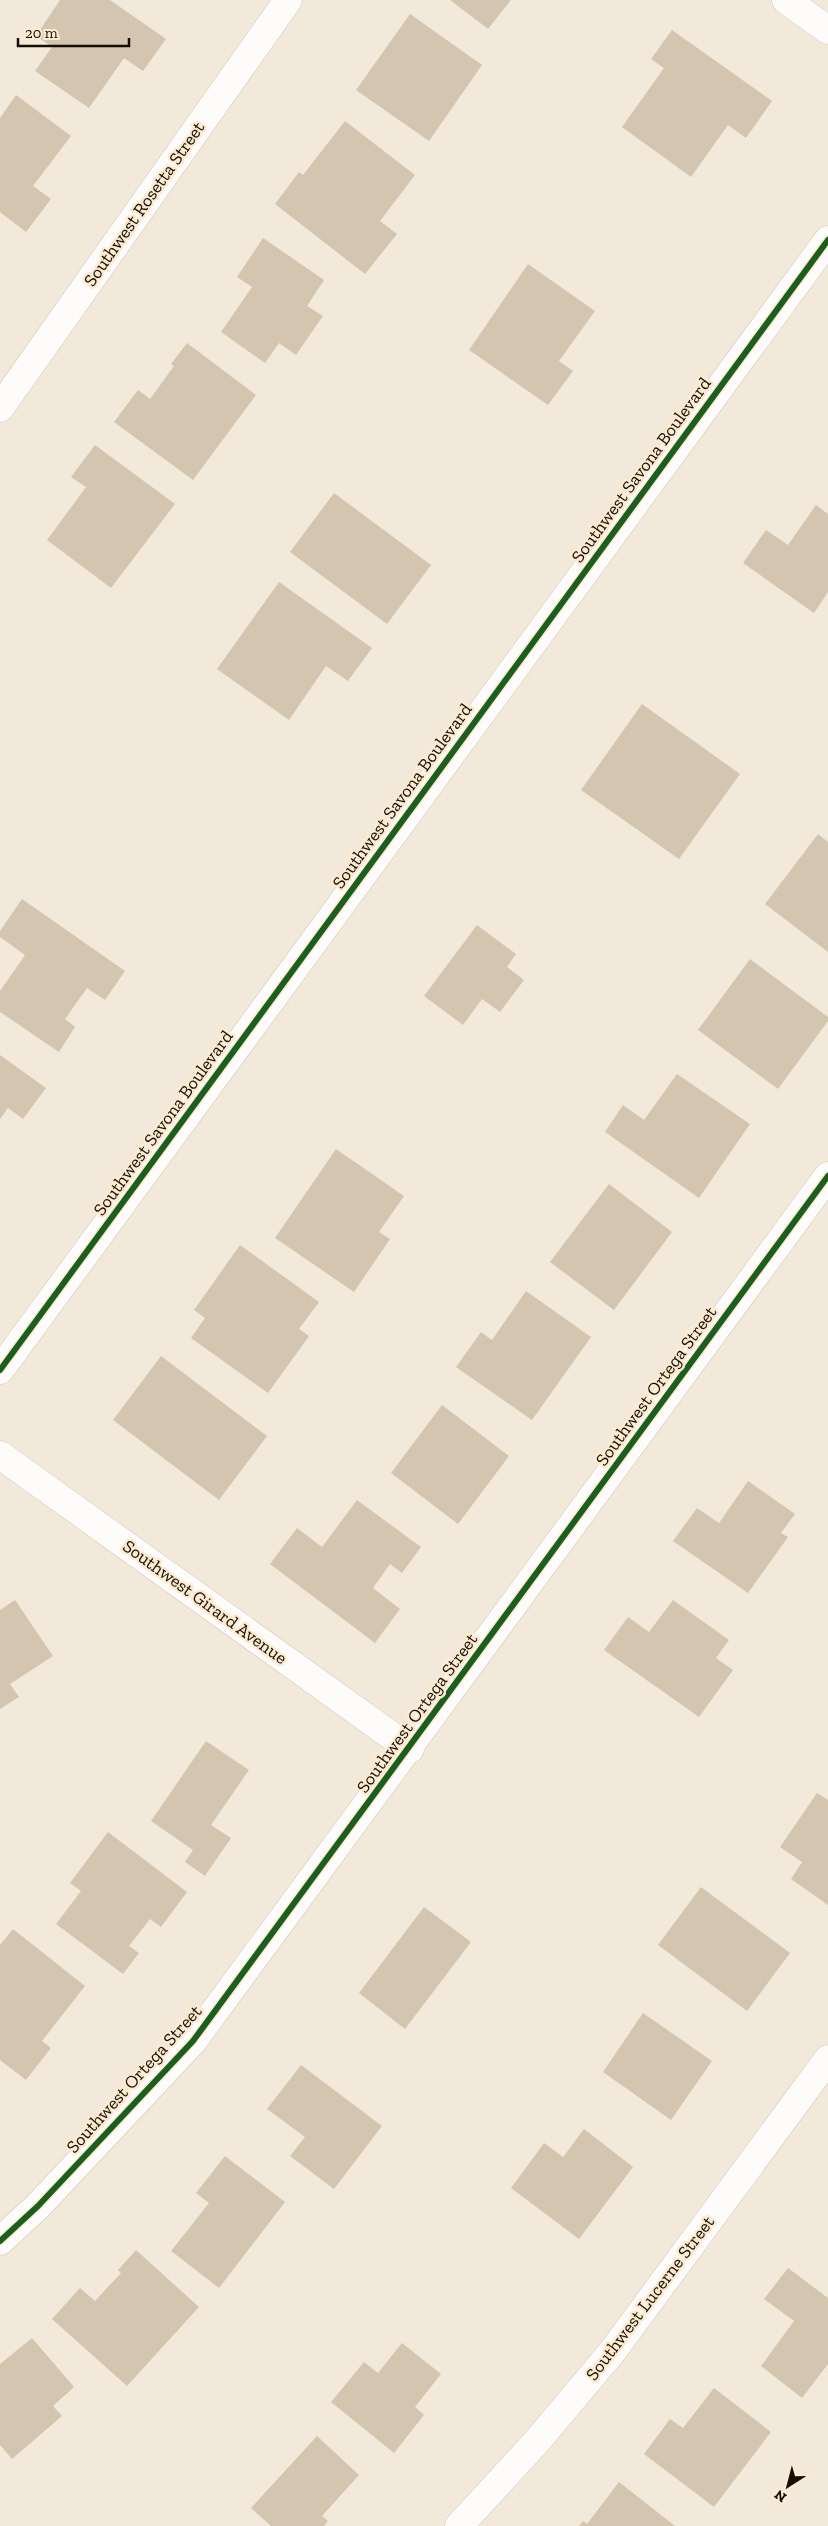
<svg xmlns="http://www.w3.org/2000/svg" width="828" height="2526" viewBox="0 0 828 2526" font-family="'Zilla Slab',serif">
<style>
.building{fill:#d3c5b0}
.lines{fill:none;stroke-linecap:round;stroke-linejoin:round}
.minor-casing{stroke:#cec6b9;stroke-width:29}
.minor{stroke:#fdfcfa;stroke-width:28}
.cycleway-casing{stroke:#fdebd1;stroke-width:9}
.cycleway{stroke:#1b5e20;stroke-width:6}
.labels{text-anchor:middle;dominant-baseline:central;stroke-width:5;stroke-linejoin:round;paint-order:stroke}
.street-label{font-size:18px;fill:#150e04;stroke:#fdebd1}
</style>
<rect width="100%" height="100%" fill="#f3e9db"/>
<path class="building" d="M60,0H110L166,39L143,71L124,58L89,108L35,71L52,47L36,36Z
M450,0H511L488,29Z
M410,14L482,65L429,141L356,90Z
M672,30L772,101L746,138L728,125L691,177L622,127L664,68L651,59Z
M16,95L71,136L33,186L51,199L26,232L0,212V118Z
M345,121L415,175L380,221L397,234L365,274L275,204L299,172L303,175Z
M263,238L324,280L307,306L323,316L296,355L279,343L265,363L221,332L252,287L237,277Z
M528,264L595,311L559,361L573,371L548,405L469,350Z
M187,343L256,395L193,480L114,422L138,390L150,399L174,366L171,364Z
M95,445L175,504L111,588L47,540L86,487L71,477Z
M334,493L431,565L387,624L290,552Z
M816,505L828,514V592L814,613L743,563L766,530L788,545Z
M279,582L372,648L348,681L326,666L289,720L217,669Z
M642,704L740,774L679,859L581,790Z
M818,834L828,842V952L765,904Z
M22,899L125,971L105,1000L87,988L65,1019L75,1027L59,1052L0,1012V991L25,955L0,937V931Z
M477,925L516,954L507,967L524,980L500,1012L482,999L463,1025L424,996Z
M750,959L828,1017V1021L778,1089L698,1030Z
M0,1055L46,1088L23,1119L8,1108L0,1119Z
M677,1074L750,1124L699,1198L605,1132L623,1105L644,1120Z
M336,1149L404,1196L379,1232L390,1239L354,1292L275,1238Z
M609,1184L672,1232L614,1310L550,1262Z
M240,1245L319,1302L299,1329L309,1336L268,1393L191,1338L205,1318L194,1310Z
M526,1291L591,1337L532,1420L456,1367L481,1332L492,1340Z
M161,1356L267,1436L219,1500L113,1420Z
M442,1405L509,1456L458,1524L391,1473Z
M748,1481L795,1514L781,1533L788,1537L748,1593L673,1541L697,1508L719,1523Z
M357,1500L421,1547L402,1573L390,1564L373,1588L400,1609L375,1643L270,1564L297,1528L322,1547Z
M15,1600L53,1656L10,1684L19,1697L0,1709V1610Z
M673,1600L729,1640L716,1658L733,1670L699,1717L604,1650L628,1617L649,1632Z
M206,1741L249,1770L211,1825L231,1838L205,1876L185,1862L193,1850L151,1821Z
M817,1793L828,1800V1905L791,1879L802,1862L780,1847Z
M108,1832L187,1892L161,1927L150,1919L129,1946L139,1953L123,1974L56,1924L81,1891L70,1883Z
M701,1887L790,1953L747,2011L658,1945Z
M424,1907L471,1942L405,2029L359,1993Z
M13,1929L85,1986L42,2041L51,2048L26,2080L0,2060V1945Z
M643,2013L712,2061L671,2120L603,2072Z
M301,2065L382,2126L334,2189L290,2156L305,2137L267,2109Z
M584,2129L633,2167L579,2239L511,2188L544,2143L563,2157Z
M225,2156L285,2202L219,2288L171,2251L209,2203L196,2193Z
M136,2250L199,2307L127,2386L52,2319L80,2288L95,2301L121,2273L118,2270Z
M788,2268L828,2298V2364L802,2398L761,2366L794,2321L764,2299Z
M32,2338L74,2387L53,2406L62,2416L12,2459L0,2445V2364Z
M402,2343L441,2374L415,2407L424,2415L394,2453L331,2402L364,2362L378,2373Z
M714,2388L771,2432L714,2507L644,2454L670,2419L683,2428Z
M317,2436L359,2475L322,2516L328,2521L324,2526H271L251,2508Z
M619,2482L675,2526H579L583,2521L587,2524Z"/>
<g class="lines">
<g class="minor-casing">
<path id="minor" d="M786,0L828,30
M0,408L288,0
M0,1370L828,240
M0,1455L410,1749
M0,2241L38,2206L193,2041L828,1176
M459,2526L538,2440L612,2352L828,2059"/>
</g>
<use href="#minor" class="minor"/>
<g class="cycleway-casing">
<path id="cycleway" d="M0,1370L828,240
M0,2241L38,2206L193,2041L828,1176"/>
</g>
<use href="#cycleway" class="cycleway"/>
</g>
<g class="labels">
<g class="street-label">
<text transform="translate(144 204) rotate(-55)">Southwest Rosetta Street</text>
<text transform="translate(641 470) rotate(-54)">Southwest Savona Boulevard</text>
<text transform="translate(402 796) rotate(-54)">Southwest Savona Boulevard</text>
<text transform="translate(163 1123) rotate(-54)">Southwest Savona Boulevard</text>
<text transform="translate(656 1386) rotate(-54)">Southwest Ortega Street</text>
<text transform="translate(205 1602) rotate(36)">Southwest Girard Avenue</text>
<text transform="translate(417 1713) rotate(-54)">Southwest Ortega Street</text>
<text transform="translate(134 2079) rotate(-48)">Southwest Ortega Street</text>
<text transform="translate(650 2298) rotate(-53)">Southwest Lucerne Street</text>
</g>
</g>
<g transform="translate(788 2486) rotate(216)" stroke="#fdebd1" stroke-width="4" paint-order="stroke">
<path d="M0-4L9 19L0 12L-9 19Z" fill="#150e04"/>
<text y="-8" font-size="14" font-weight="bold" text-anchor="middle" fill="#150e04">N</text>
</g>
<path d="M18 38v8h111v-8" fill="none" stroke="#150e04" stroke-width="2.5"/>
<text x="25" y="38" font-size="15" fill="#150e04" stroke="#fdebd1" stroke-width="4" paint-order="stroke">20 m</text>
</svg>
